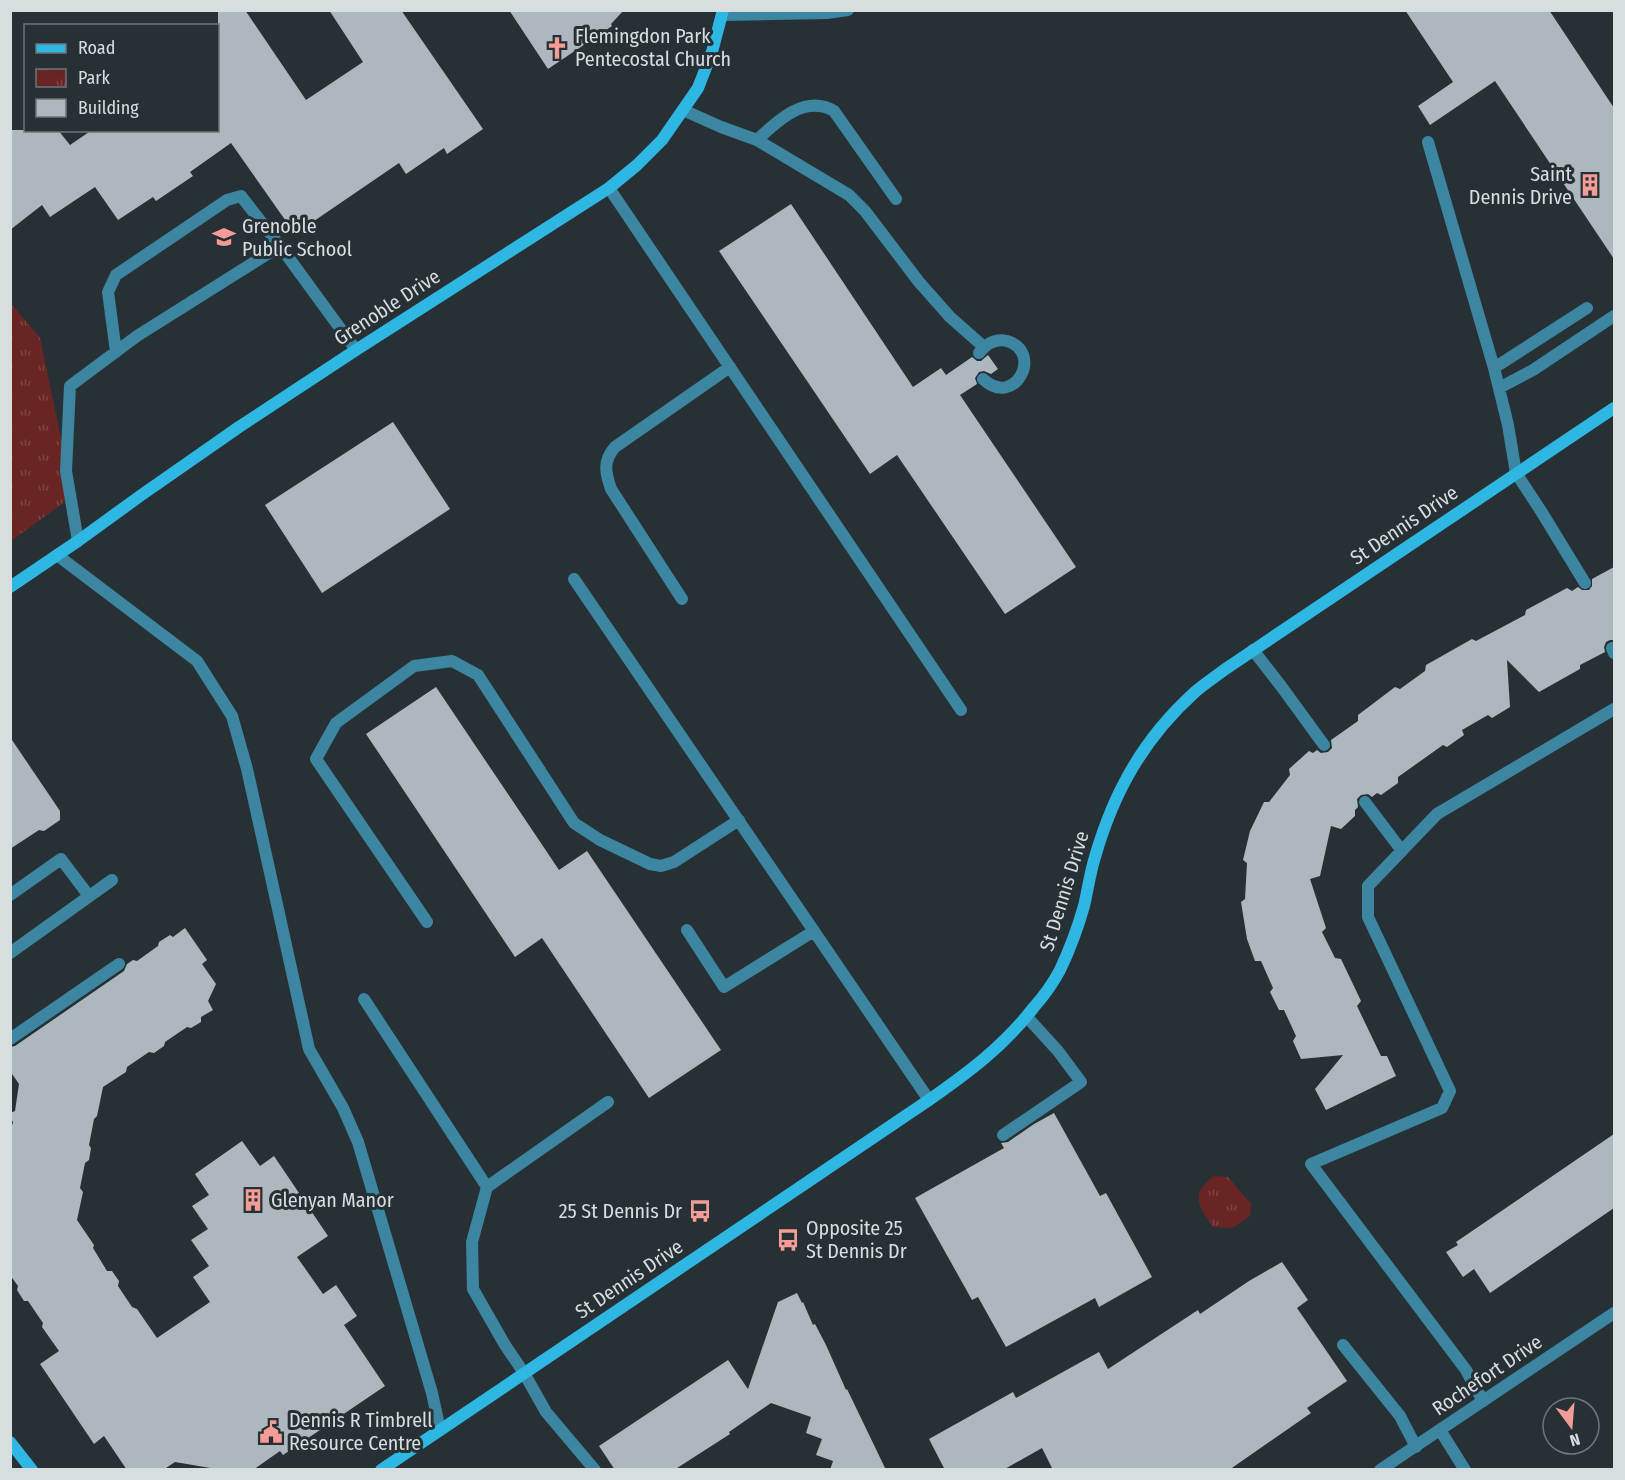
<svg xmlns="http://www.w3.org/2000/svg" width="1625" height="1480" viewBox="0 0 1625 1480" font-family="'Fira Sans Condensed',sans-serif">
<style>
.park{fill:url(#park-tufts)}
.building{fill:#acb8bd}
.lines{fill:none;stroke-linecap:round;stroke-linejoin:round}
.lane{stroke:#3c86a1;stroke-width:12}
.street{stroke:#3c86a1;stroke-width:12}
.secondary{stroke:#2eb7e2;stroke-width:12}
.labels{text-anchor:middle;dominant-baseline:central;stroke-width:6;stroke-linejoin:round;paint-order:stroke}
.poi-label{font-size:20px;fill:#d7dee0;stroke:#273135;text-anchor:start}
.street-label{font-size:20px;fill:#d7dee0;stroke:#273135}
</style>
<defs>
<pattern id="park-tufts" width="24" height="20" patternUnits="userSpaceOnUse" patternTransform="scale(1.5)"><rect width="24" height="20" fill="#682524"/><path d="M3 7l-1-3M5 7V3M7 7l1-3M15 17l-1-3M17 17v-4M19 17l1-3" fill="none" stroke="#7d4444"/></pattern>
</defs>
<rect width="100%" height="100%" fill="#273135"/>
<path class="park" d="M10,302L40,338L73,496L11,541Z
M1213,1176L1228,1177L1251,1204L1250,1216L1232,1228L1213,1227C1206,1217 1195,1204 1200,1191C1202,1186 1209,1180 1213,1176Z"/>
<path class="building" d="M218,10H245L306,100L363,62L329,10H401L483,129L447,154L444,148L406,174L399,163L295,234L231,143L190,172L193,176L156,201L153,197L118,220L95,187L50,217L42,205L10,230V130H58L70,145L92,130H218Z
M509,10H624L611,24L612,26L548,69Z
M1405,10H1549L1614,108V259L1495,81L1430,125L1418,106L1453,82Z
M791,204L913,387L941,368L946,375L972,357L977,361H981L988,355L998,369L991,374L984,371L979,372L975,378L977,384L960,395L1076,567L1005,614L897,455L870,474L719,251Z
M393,422L450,509L322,593L265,505Z
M1614,567V640H1610L1606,642L1604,647L1605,652L1580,665V669L1539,692L1507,660L1510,707L1492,718L1488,715L1462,730L1464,735L1447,747L1443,745L1398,777V783L1381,795L1377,793L1372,797L1368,794L1361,795L1357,799L1358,807L1355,810V816L1341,829L1331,826L1320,876L1310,879L1326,928L1322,932L1335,958L1341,959L1361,1001L1357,1006L1381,1056H1387L1396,1076L1326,1110L1315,1089L1343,1055L1301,1059L1293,1041L1296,1036L1284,1010H1279L1270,992L1273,988L1261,961H1255L1247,939L1241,902L1245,899L1247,863L1243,860L1250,831L1264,802H1269L1290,775L1289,769L1309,751L1313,753L1317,750L1321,753L1328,752L1332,748L1331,740L1358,721V715L1395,687L1400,689L1425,671L1426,665L1472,639L1476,641L1525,615L1526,610L1567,588L1572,591L1578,587L1582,590H1589L1592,586V579Z
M436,687L559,870L587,851L721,1050L649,1098L542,938L515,957L366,734Z
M10,737L60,811V820L44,831L39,830L10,849Z
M185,928L207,960L202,964L216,984L208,1001L213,1010L201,1017V1022L191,1028L187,1027L165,1042L164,1046L154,1053L149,1052L127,1067L126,1072L103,1087L97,1116L94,1119L89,1145L91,1148L89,1160L85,1163L80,1188L83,1192L77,1220L94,1245L93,1248L107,1271H112L119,1281L118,1286L132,1307L137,1309L157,1338L210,1302L193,1277L209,1266L191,1240L208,1229L192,1206L209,1195L195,1174L242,1141L260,1166L274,1156L328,1236L297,1257L323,1294L336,1285L357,1316L344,1325L385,1386L283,1455L280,1451L253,1470H222L175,1462L163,1470H127L104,1436L94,1444L40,1364L59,1351L42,1327L43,1323L28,1301H24L17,1290L18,1286L10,1275V1133L13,1122L10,1118V1113L15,1111L19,1084L10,1071V1047L15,1046L124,971L127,964L133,960L137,961L158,946L159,942L170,935L173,937Z
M1054,1113L1100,1196L1106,1193L1152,1277L1099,1307L1095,1298L1006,1347L978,1297L972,1300L915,1198L1004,1148L1001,1143L1008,1142L1034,1124Z
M1614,1134V1208L1490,1293L1474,1269L1463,1277L1446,1252L1458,1245L1456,1242Z
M1282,1262L1308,1300L1297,1308L1347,1381L1307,1408L1311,1413L1229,1470H1053L1042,1448L1003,1470H945L929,1439L1013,1392L1016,1398L1099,1352L1108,1369L1198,1310L1200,1314L1249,1281Z
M797,1293L802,1303L803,1302L813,1325L815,1324L826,1345L846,1390L847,1389L886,1470H830L833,1461L816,1455L822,1439L806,1433L811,1417L771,1403L729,1432L730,1434L674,1470H615L599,1446L728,1360L748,1389L778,1302Z"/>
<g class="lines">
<path class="lane" d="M722,15L827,13L848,10
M683,110L721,127L757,140L849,195L865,211L919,282L950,317L984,347
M757,140C777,121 805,94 834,111L896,199
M1428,142L1494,368L1508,425L1516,473L1541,511L1585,583
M609,188L961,710
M116,352L108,292L116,275L227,200L241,196L280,246
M979,353C986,344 995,338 1007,341C1044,352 1015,409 983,379
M1494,368L1587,308
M1499,388L1533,370L1614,316
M78,541L66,471L70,386L137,336L280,246L356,350
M57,555L197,661L232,716L247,769L309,1049L343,1108L358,1142L432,1393L440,1430
M574,579L929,1100
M682,599L611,489C605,472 603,461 615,447L730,367
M1612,648L1614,653
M1253,650L1281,686L1324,745
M1365,802L1402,851
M10,895L61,859L89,896
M427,922L316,759L336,723L414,666L452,661L478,675L574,823L600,840L650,864L661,866L674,862L739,820
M687,930L724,987L814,931
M10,953L112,880
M364,999L487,1187L472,1242L473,1289L505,1345L524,1373L546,1412L595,1470
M10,1039L119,964
M1003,1135L1081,1082L1058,1051L1027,1017
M487,1187L608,1102
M1343,1345L1400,1416L1416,1447
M1483,1401L1466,1370L1311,1164L1442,1108L1450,1091L1368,917V886L1437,814L1614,709"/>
<path class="street" d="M1440,1430L1465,1470
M1380,1470L1614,1313"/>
<path class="secondary" d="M10,587L78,541L140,496L239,427L356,350L609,188L637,165L662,140L698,88L712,52L723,10
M10,1442L32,1470
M381,1470L929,1100C969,1072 1004,1046 1034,1007C1044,996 1053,983 1060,970C1070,949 1078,927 1084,906C1088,889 1090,873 1095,857C1114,791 1144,738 1195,692C1204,684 1215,677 1224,670L1614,408"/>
</g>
<defs>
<g id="church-bare" transform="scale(1.8)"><path d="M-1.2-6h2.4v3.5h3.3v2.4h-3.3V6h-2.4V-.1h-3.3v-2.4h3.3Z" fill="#f59c96" stroke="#273135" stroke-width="2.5" paint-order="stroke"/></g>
<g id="building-bare" transform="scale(1.8)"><path d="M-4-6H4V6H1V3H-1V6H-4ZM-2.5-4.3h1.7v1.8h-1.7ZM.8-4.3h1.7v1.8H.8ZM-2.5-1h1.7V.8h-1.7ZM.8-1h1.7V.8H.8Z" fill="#f59c96" stroke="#273135" stroke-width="2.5" paint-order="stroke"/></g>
<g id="school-bare" transform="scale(1.8)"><path d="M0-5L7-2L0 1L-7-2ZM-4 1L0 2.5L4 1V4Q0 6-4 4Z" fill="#f59c96" stroke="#273135" stroke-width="2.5" paint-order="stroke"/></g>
<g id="bus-bare" transform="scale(1.8)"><path d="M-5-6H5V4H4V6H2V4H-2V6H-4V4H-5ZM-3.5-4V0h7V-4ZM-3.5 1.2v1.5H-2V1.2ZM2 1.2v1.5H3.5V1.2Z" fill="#f59c96" stroke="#273135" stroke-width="2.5" paint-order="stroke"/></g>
<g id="civic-bare" transform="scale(1.8)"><path d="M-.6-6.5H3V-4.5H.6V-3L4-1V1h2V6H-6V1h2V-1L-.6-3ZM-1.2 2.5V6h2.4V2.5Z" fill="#f59c96" stroke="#273135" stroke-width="2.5" paint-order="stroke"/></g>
</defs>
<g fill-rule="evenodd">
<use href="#church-bare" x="557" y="48"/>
<use href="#building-bare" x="1590" y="185"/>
<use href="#school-bare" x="224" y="237"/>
<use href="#building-bare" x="253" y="1200"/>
<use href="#bus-bare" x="700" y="1211"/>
<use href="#bus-bare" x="788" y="1240"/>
<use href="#civic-bare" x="271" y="1432"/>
</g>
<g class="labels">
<g class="poi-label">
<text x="575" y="36">Flemingdon Park<tspan x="575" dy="23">Pentecostal Church</tspan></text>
<text x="1572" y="174" text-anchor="end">Saint<tspan x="1572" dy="23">Dennis Drive</tspan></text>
<text x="242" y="226">Grenoble<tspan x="242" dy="23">Public School</tspan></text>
<text x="271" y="1200">Glenyan Manor</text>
<text x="682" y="1211" text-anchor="end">25 St Dennis Dr</text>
<text x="806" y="1228">Opposite 25<tspan x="806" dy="23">St Dennis Dr</tspan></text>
<text x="289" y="1420">Dennis R Timbrell<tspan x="289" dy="23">Resource Centre</tspan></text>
</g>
<g class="street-label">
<text transform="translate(387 307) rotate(-33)">Grenoble Drive</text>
<text transform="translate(1404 525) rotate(-34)">St Dennis Drive</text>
<text transform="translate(1064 891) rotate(-73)">St Dennis Drive</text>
<text transform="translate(629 1279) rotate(-34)">St Dennis Drive</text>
<text transform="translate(1487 1375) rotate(-34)">Rochefort Drive</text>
</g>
</g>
<rect width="1625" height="1480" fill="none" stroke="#d7dee0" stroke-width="24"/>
<rect x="24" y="24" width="195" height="108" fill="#273135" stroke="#6d7679" stroke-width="1.5"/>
<rect x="36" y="44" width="30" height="9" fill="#2eb7e2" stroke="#6d7679" stroke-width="1.5"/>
<text x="78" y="54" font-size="18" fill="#d7dee0">Road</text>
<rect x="36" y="69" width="30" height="18" fill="url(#park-tufts)" stroke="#6d7679" stroke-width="1.5"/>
<text x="78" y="84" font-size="18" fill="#d7dee0">Park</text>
<rect x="36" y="99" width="30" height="18" fill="#acb8bd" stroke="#6d7679" stroke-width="1.5"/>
<text x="78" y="114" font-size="18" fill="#d7dee0">Building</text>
<g transform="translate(1571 1426) rotate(164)"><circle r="28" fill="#273135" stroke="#6d7679" stroke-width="1.5"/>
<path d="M0-4.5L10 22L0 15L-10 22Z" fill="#f59c96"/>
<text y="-9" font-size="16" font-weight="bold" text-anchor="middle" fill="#d7dee0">N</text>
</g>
</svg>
